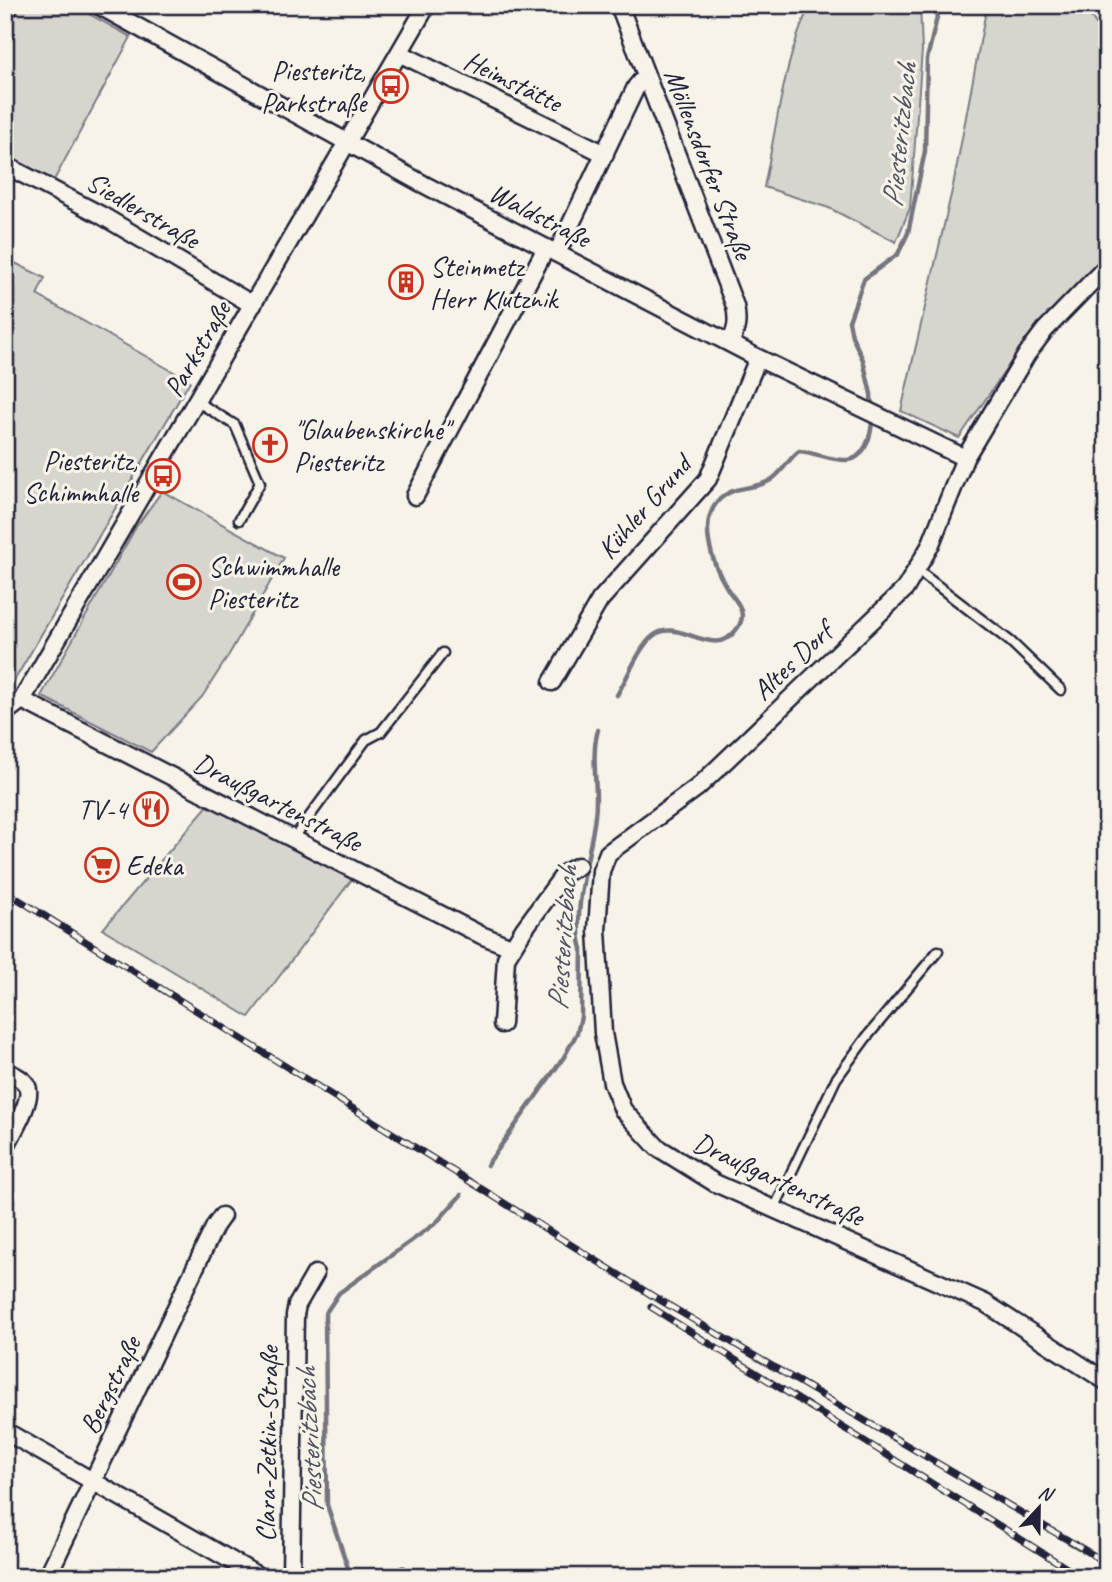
<svg xmlns="http://www.w3.org/2000/svg" width="1112" height="1582" viewBox="0 0 1112 1582" font-family="Caveat,sans-serif">
<style>
.green{fill:#d8d5cf;stroke:#7d7c85;stroke-width:2}
.lines{fill:none;stroke-linecap:round;stroke-linejoin:round}
.stream{stroke:#76747f;stroke-width:4.5}
.lane-casing{stroke:#22223b;stroke-width:13}
.street-casing{stroke:#22223b;stroke-width:21}
.lane{stroke:#f7f3e8;stroke-width:8}
.street{stroke:#f7f3e8;stroke-width:16}
.rail-casing{stroke:#22223b;stroke-width:7}
.rail{stroke:#f7f3e8;stroke-width:4.5;stroke-dasharray:13;stroke-linecap:butt}
.labels{text-anchor:middle;dominant-baseline:central;stroke-width:6;stroke-linejoin:round;paint-order:stroke}
.poi-label{font-size:28px;fill:#22223b;stroke:#f7f3e8;text-anchor:start}
.street-label{font-size:28px;fill:#22223b;stroke:#f7f3e8}
.water-label{font-size:30px;font-style:italic;fill:#535263;stroke:#f7f3e8}
</style>
<rect width="100%" height="100%" fill="#f7f3e8"/>
<filter id="ink" filterUnits="userSpaceOnUse"><feTurbulence type="fractalNoise" baseFrequency=".0143" numOctaves="2"/><feDisplacementMap in="SourceGraphic" scale="14" xChannelSelector="R" yChannelSelector="G"/><feConvolveMatrix kernelMatrix="1 2 1 2 8 2 1 2 1" color-interpolation-filters="sRGB"/></filter>
<g filter="url(#ink)">
<path class="green" d="M18,5H73L131,37L53,182L5,158V31Z
M810,5H920L922,50L910,208L896,242L829,208L764,187C777,126 783,62 810,5Z
M987,5H1083L1107,40V253L1031,333L959,438L901,411L953,186Z
M5,258L45,278L37,295L190,381L7,693Z
M162,491L284,558L227,658L202,697L151,752L41,696L136,527Z
M209,804L352,879L249,1017L103,929Z"/>
<g class="lines">
<path class="stream" d="M872,409L871,394L863,360L852,336L849,321L864,279L898,254L908,233L925,151L927,59L940,5
M617,695C627,679 639,647 653,636C678,615 713,662 736,630C739,627 742,620 742,616C742,605 732,597 727,588C713,565 696,522 720,499C734,485 753,490 769,481C781,475 788,459 799,451C814,452 829,460 844,460C865,462 872,434 872,418
M487,1165L564,1057L577,1033L581,1017L582,949C571,913 591,853 595,816C599,787 590,758 598,730
M351,1577L327,1505L325,1314L339,1293L436,1223L461,1195"/>
<g class="lane-casing">
<path id="lane" d="M196,401L235,425L260,483L239,520
M917,570L1011,642L1061,690
M293,839L366,740L381,732L443,653
M774,1209L836,1079L866,1038L938,951
M403,1572L408,1577"/>
</g>
<g class="street-casing">
<path id="street" d="M98,5L423,184L758,358L965,458
M619,5L735,306C738,321 737,329 730,343
M5,14L10,5
M399,53L605,154
M5,165L101,215L253,305
M557,253L636,87L640,82L648,80
M1107,266L1045,330L1027,354L965,458L930,546L905,589L698,787L608,853L601,871L597,930L603,1033L612,1083L623,1110L657,1147L715,1183L985,1303L1107,1382
M415,496L546,248
M552,682L600,600L708,479L758,358
M22,700L481,935L511,947
M5,713L22,700L427,5
M502,1024L506,958L524,929L565,873L578,866
M5,1070C12,1074 24,1079 27,1086C34,1099 11,1135 5,1148
M5,1431L260,1577
M47,1577L215,1226L222,1216
M291,1577L295,1315L297,1305L315,1274"/>
</g>
<use href="#lane" class="lane"/>
<use href="#street" class="street"/>
<g class="rail-casing">
<path id="rail" d="M5,891L653,1296L1107,1563
M651,1307L1081,1577"/>
</g>
<use href="#rail" class="rail"/>
</g>
</g>
<defs>
<g id="bus-ring" transform="scale(1.75)"><circle r="9.5" fill="#f7f3e8" stroke="#c8321e" stroke-width="1.5"/><path d="M-5-6H5V4H4V6H2V4H-2V6H-4V4H-5ZM-3.5-4V0h7V-4ZM-3.5 1.2v1.5H-2V1.2ZM2 1.2v1.5H3.5V1.2Z" fill="#c8321e"/></g>
<g id="building-ring" transform="scale(1.75)"><circle r="9.5" fill="#f7f3e8" stroke="#c8321e" stroke-width="1.5"/><path d="M-4-6H4V6H1V3H-1V6H-4ZM-2.5-4.3h1.7v1.8h-1.7ZM.8-4.3h1.7v1.8H.8ZM-2.5-1h1.7V.8h-1.7ZM.8-1h1.7V.8H.8Z" fill="#c8321e"/></g>
<g id="church-ring" transform="scale(1.75)"><circle r="9.5" fill="#f7f3e8" stroke="#c8321e" stroke-width="1.5"/><path d="M-1.2-6h2.4v3.5h3.3v2.4h-3.3V6h-2.4V-.1h-3.3v-2.4h3.3Z" fill="#c8321e"/></g>
<g id="stadium-ring" transform="scale(1.75)"><circle r="9.5" fill="#f7f3e8" stroke="#c8321e" stroke-width="1.5"/><path d="M0-5a6.5 5 0 1 0 0 10a6.5 5 0 1 0 0-10ZM-3.5-1.8h7v3.6h-7Z" fill="#c8321e"/></g>
<g id="restaurant-ring" transform="scale(1.75)"><circle r="9.5" fill="#f7f3e8" stroke="#c8321e" stroke-width="1.5"/><path d="M-5-6h1v4h1v-4h1v4h1v-4h1v5L-1.5 .5V6h-2V.5L-5-1ZM5-6V6H3V1.5H1.5Q1.5-4 5-6Z" fill="#c8321e"/></g>
<g id="supermarket-ring" transform="scale(1.75)"><circle r="9.5" fill="#f7f3e8" stroke="#c8321e" stroke-width="1.5"/><path d="M-6-5.5h2.5l.6 2H6L4.5 2H-2.5L-4.4-4H-6ZM-1.5 3.2a1.3 1.3 0 1 0 .1 0ZM3 3.2a1.3 1.3 0 1 0 .1 0Z" fill="#c8321e"/></g>
</defs>
<g fill-rule="evenodd">
<use href="#bus-ring" x="391" y="86"/>
<use href="#building-ring" x="406" y="282"/>
<use href="#church-ring" x="270" y="445"/>
<use href="#bus-ring" x="163" y="476"/>
<use href="#stadium-ring" x="184" y="582"/>
<use href="#restaurant-ring" x="151" y="809"/>
<use href="#supermarket-ring" x="102" y="865"/>
</g>
<g class="labels">
<g class="poi-label">
<text x="366" y="70" text-anchor="end">Piesteritz,<tspan x="366" dy="32">Parkstraße</tspan></text>
<text x="430" y="266">Steinmetz<tspan x="430" dy="32">Herr Klutznik</tspan></text>
<text x="294" y="429">"Glaubenskirche"<tspan x="294" dy="32">Piesteritz</tspan></text>
<text x="138" y="460" text-anchor="end">Piesteritz,<tspan x="138" dy="32">Schimmhalle</tspan></text>
<text x="208" y="566">Schwimmhalle<tspan x="208" dy="32">Piesteritz</tspan></text>
<text x="127" y="809" text-anchor="end">TV-4</text>
<text x="126" y="865">Edeka</text>
</g>
<g class="street-label">
<text transform="translate(513 81) rotate(26)">Heimstätte</text>
<text transform="translate(709 164) rotate(69)">Möllensdorfer Straße</text>
<text transform="translate(143 210) rotate(30)">Siedlerstraße</text>
<text transform="translate(540 215) rotate(27)">Waldstraße</text>
<text transform="translate(197 349) rotate(-60)">Parkstraße</text>
<text transform="translate(644 507) rotate(-49)">Kühler Grund</text>
<text transform="translate(792 661) rotate(-44)">Altes Dorf</text>
<text transform="translate(278 802) rotate(27)">Draußgartenstraße</text>
<text transform="translate(779 1179) rotate(25)">Draußgartenstraße</text>
<text transform="translate(110 1385) rotate(-64)">Bergstraße</text>
<text transform="translate(267 1444) rotate(-89)">Clara-Zetkin-Straße</text>
</g>
<g class="water-label">
<text transform="translate(899 135) rotate(-84)">Piesteritzbach</text>
<text transform="translate(562 938) rotate(-86)">Piesteritzbach</text>
<text transform="translate(309 1440) rotate(-93)">Piesteritzbach</text>
</g>
</g>
<rect width="1112" height="1582" fill="none" stroke="#f7f3e8" stroke-width="28"/>
<rect x="14" y="14" width="1084" height="1554" fill="none" stroke="#22223b" stroke-width="2.5" filter="url(#ink)"/>
<g transform="translate(1039 1508) rotate(22)" stroke="#f7f3e8" stroke-width="5" paint-order="stroke">
<path d="M0-5L12 26L0 18L-12 26Z" fill="#22223b"/>
<text y="-10" font-size="19" font-weight="bold" text-anchor="middle" fill="#22223b">N</text>
</g>
</svg>
